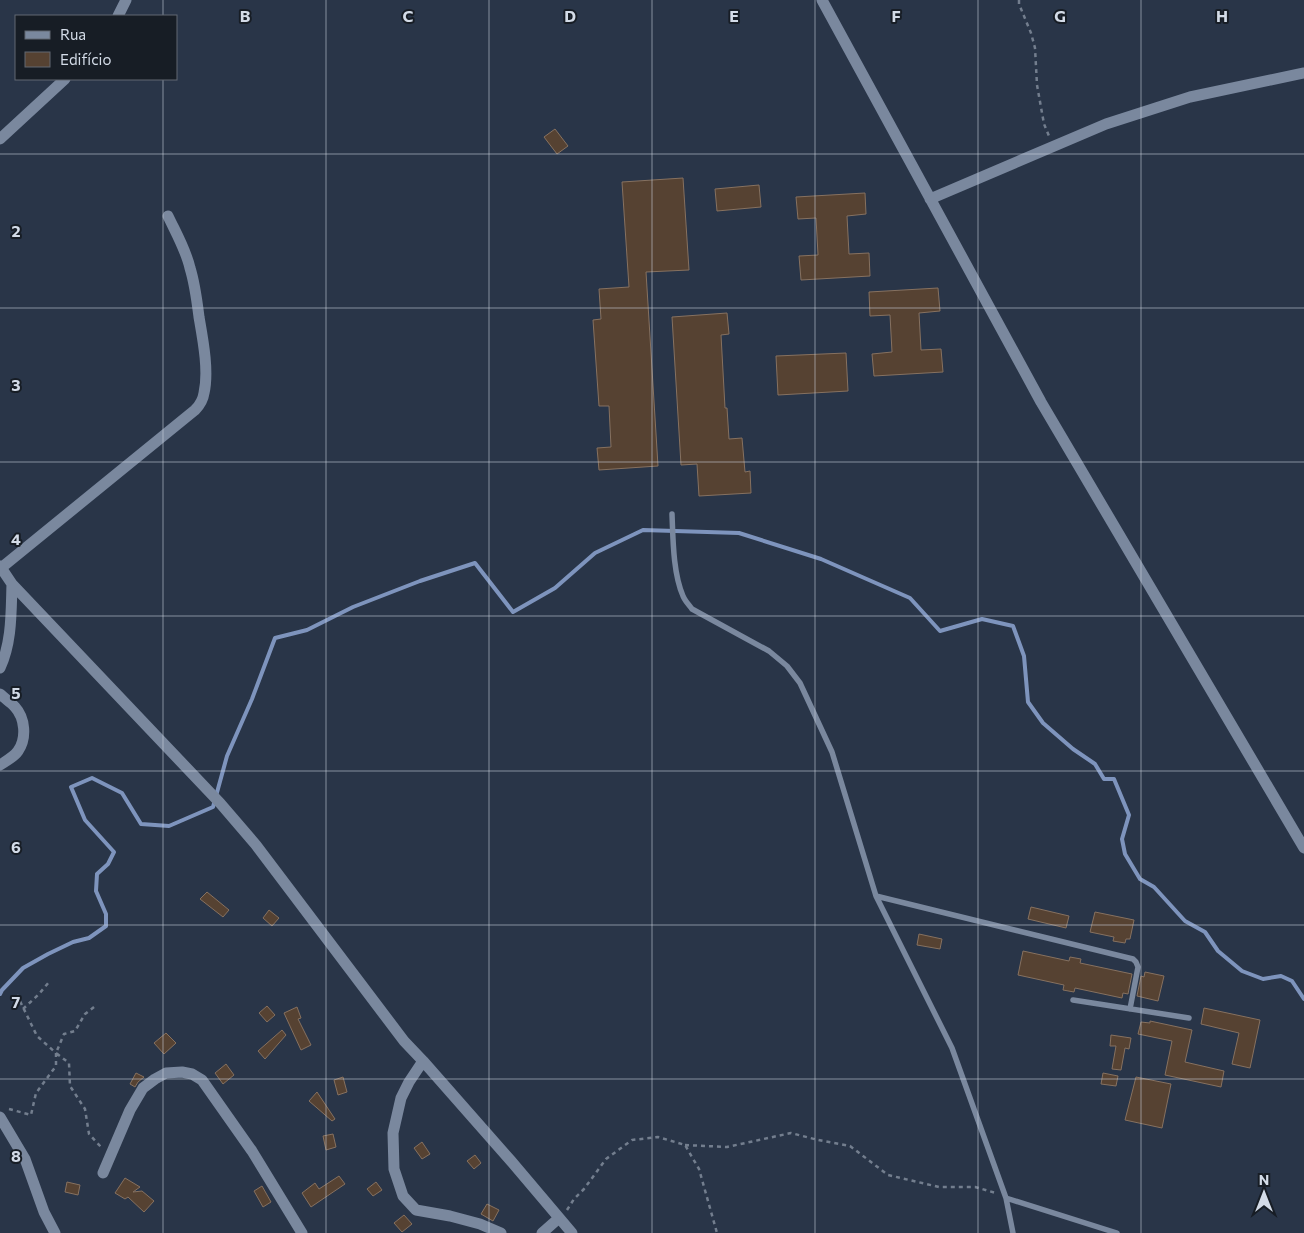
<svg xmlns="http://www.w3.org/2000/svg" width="1304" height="1233" viewBox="0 0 1304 1233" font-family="Commissioner,sans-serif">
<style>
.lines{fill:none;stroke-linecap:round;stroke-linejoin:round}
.stream{stroke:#7e94bd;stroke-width:4}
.building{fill:#564232;stroke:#867160}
.path{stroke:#737e8e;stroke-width:2.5;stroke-dasharray:4 4;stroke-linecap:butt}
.lane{stroke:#7a889e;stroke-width:5.5}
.street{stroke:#7a889e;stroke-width:11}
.grid{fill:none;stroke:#d3dbe7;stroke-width:1;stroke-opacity:0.55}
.grid-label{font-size:16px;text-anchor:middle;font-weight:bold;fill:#d3dbe7;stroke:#171d25;stroke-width:4;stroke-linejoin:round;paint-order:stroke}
</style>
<rect width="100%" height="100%" fill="#293548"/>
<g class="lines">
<path class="stream" d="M0,994L2,990L23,968L48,954L73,942L89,938L106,926V914L96,891L97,874L108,864L114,852L85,820L71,787L92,778L122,793L141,824L169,826L213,807L227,756L252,699L275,638L307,630L353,607L420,581L475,563L513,612L555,588L595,553L643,530L739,533L821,559L910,598L940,631L982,619L1013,626L1024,656L1028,702L1043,723L1073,749L1095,764L1104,779H1114L1129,815L1122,839L1125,854L1140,879L1154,887L1185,921L1205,932L1218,951L1242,971L1263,979L1281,976L1292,981L1304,999"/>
</g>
<path class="building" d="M555,129L568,146L557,154L544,137Z
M683,178L689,270L646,272L658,466L599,470L597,448L611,447L609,406H599L593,320L601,319L599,289L629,287L622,182Z
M759,185L761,207L717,211L715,189Z
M865,193L866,214L847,216L849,254L869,253L870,276L801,280L799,256L818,255L816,218L798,219L796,197Z
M938,288L940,311L919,313L921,350L941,349L943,372L874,376L872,354L892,352L890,315L870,316L869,292Z
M727,313L729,334L721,335L725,408H727L729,439L742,438L745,472L750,471L751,493L699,496L697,464L681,465L672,317Z
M846,353L848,391L778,395L776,356Z
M207,892L229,910L223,917L200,899Z
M1031,907L1069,916L1066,928L1028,919Z
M269,910L279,918L272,926L263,918Z
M1095,912L1134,920L1130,939H1126L1125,943L1113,941L1114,937L1090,932Z
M919,934L942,939L940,949L917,945Z
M1023,951L1069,961L1070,957L1081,959L1080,963L1132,974L1128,994L1123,993L1122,998L1075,988L1074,992L1063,990L1064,985L1018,975Z
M1145,972L1164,976L1158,1001L1137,996L1141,976L1144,977Z
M267,1006L275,1015L267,1022L259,1013Z
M297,1007L301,1018L298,1019L311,1045L301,1050L284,1013Z
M1204,1008L1260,1020L1250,1068L1232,1064L1239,1033L1201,1024Z
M1150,1021L1192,1030L1185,1062L1224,1071L1221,1087L1165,1075L1172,1041L1138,1034L1141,1022L1150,1023Z
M282,1030L286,1035L265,1059L258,1051Z
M166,1033L176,1043L164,1054L154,1043Z
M1111,1035L1131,1038L1129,1049L1125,1048L1121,1070L1112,1069L1116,1046H1110Z
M226,1064L234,1075L223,1084L215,1073Z
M136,1073L144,1077L138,1082L135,1087L130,1084Z
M1103,1073L1118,1076L1116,1086L1101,1084Z
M343,1077L347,1092L338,1095L334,1080Z
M1136,1077L1171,1084L1162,1128L1125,1120Z
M317,1092L335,1119L332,1121L309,1101Z
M333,1134L336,1147L326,1150L323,1136Z
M422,1142L430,1154L422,1159L414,1148Z
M475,1155L481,1163L474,1169L467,1161Z
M339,1176L345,1184L311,1207L302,1193L315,1183L319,1189Z
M125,1178L140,1187L133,1192L142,1191L154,1201L144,1212L128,1197L125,1199L115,1193Z
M67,1182L80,1185L78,1195L65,1192Z
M376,1182L382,1190L373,1196L367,1189Z
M262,1186L271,1202L263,1207L254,1191Z
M487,1204L499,1210L493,1221L481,1214Z
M404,1215L412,1224L402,1232L394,1223Z"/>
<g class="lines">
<path class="path" d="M1019,0V4L1031,33L1035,48L1037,85L1044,124L1049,136
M94,1007L85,1014L75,1031L64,1034L56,1053L69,1063L70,1086L85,1109L89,1134L101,1147
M23,1009L39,994L49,982
M9,1109L31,1115L36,1093L56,1066V1053L37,1036L17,995
M685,1145L727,1147L791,1133L818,1140L850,1146L888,1175L939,1187H975L996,1193
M567,1210L574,1199L584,1189L606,1159L632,1140L658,1137L685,1145L699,1169L717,1233"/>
<path class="lane" d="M672,514C673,539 673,573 683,596C685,601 689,605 692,609L769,651L787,666L800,683L832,752L876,896L952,1048L1006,1198L1013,1233
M876,896L1133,959L1136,962L1138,967L1130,1009
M1073,1000L1189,1018
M1006,1198L1117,1233"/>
<path class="street" d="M822,0L1041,402L1304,848
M118,16L126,0
M0,139L65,79
M930,199L1106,124L1190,97L1304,73
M0,566L12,584L220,803L256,845L404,1041L423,1061L511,1161L572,1233
M1,568L195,410C200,405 203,400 204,393C209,371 203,340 199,317C197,301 195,284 190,268C186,250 176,233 168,216
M0,668C12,642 11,613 12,584
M0,694C5,699 11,702 15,707C25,718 27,738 18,751C14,757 6,761 0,765
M423,1061L409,1082L401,1098L393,1133L394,1169L403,1196L416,1210L450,1216L480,1224L501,1233
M0,1117L25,1159L44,1212L55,1233
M103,1173L130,1110L143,1088L155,1079L166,1073L182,1072L192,1074L202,1080L252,1151L302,1233
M542,1233L559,1218"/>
</g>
<path class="grid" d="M163,0V16M326,0V1233M489,0V1233M652,0V1233M815,0V1233M978,0V1233M1141,0V1233M163,79V1233M0,154H1304M0,308H1304M0,462H1304M0,616H1304M0,771H1304M0,925H1304M0,1079H1304"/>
<g class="grid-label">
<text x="245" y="22">B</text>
<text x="408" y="22">C</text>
<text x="570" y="22">D</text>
<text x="734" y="22">E</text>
<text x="896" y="22">F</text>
<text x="1060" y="22">G</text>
<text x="1222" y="22">H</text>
<text x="16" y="237">2</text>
<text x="16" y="391">3</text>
<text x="16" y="545">4</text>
<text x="16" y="699">5</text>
<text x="16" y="853">6</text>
<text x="16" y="1008">7</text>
<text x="16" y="1162">8</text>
</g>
<rect x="15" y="15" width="162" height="65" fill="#171d25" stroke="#626973"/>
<rect x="25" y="31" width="25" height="8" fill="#7a889e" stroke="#626973"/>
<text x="60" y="40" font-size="15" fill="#d3dbe7">Rua</text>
<rect x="25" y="52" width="25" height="15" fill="#564232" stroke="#626973"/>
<text x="60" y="65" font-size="15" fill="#d3dbe7">Edifício</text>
<g transform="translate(1264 1193)" stroke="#171d25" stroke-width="4" paint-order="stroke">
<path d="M0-4L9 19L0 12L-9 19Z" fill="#d3dbe7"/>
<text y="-8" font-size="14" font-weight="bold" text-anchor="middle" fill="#d3dbe7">N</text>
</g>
</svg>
